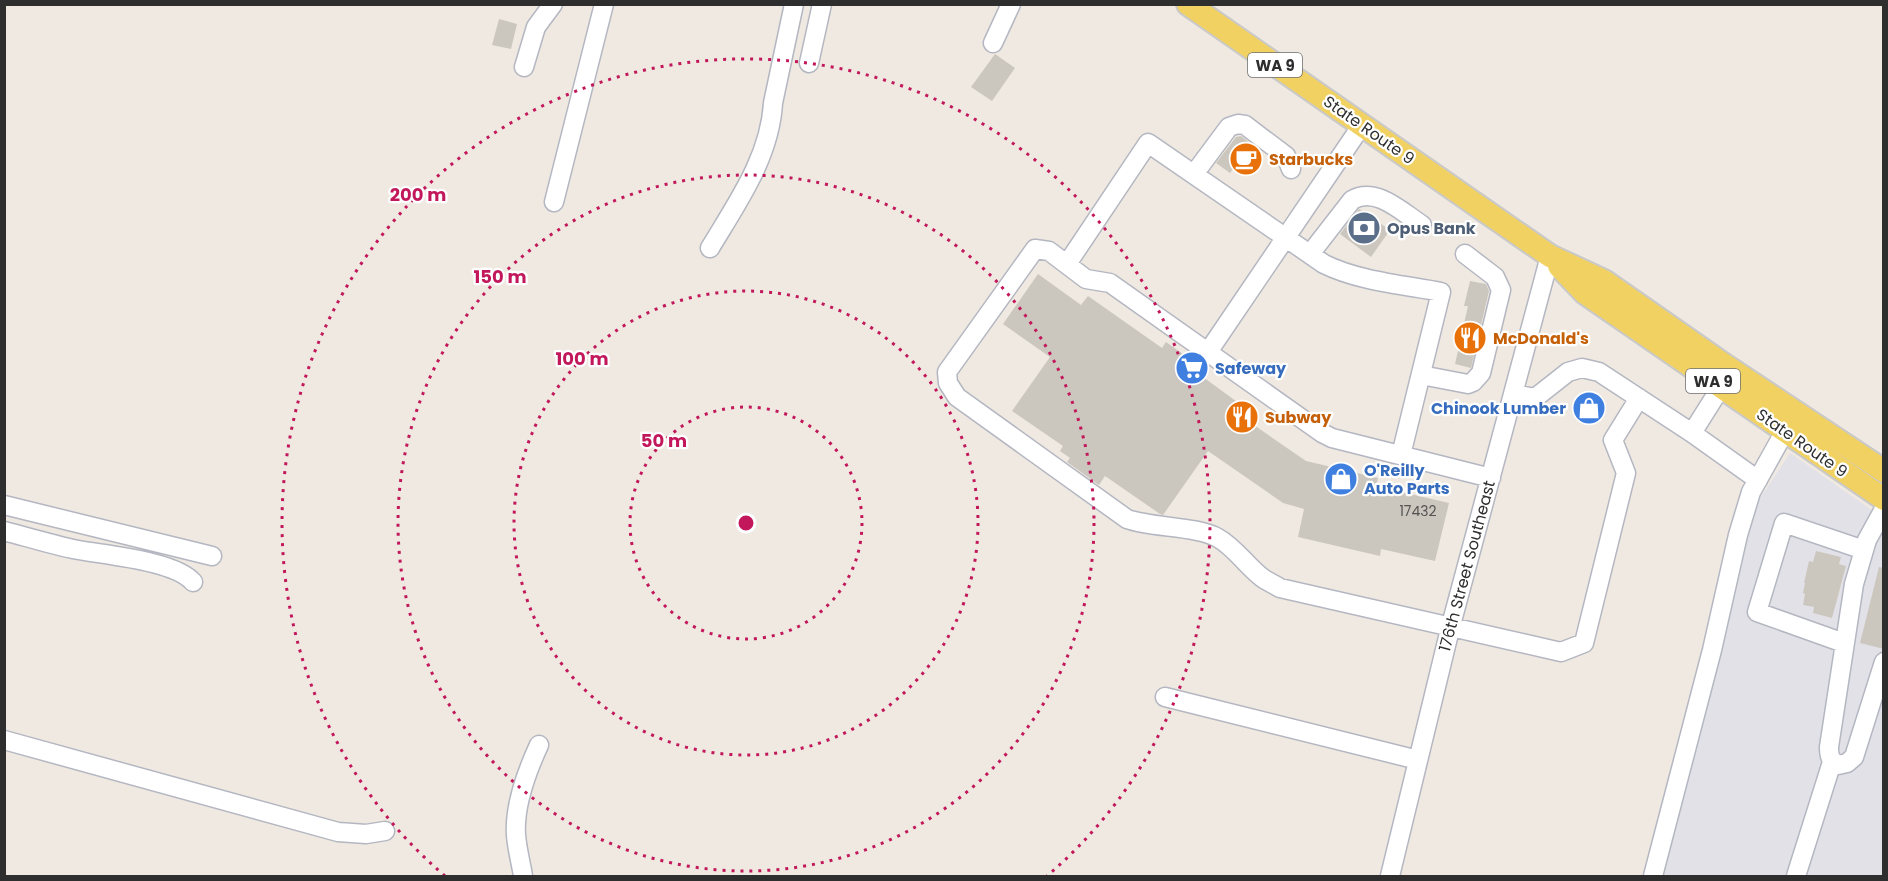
<svg xmlns="http://www.w3.org/2000/svg" width="1888" height="881" viewBox="0 0 1888 881" font-family="Poppins,sans-serif">
<style>
.industrial{fill:#e3e1e8}
.building{fill:#cbc7bf}
.lines{fill:none;stroke-linecap:round;stroke-linejoin:round}
.minor-casing{stroke:#b4b7c1;stroke-width:21}
.major-casing{stroke:#c9c9c9;stroke-width:26}
.minor{stroke:#fff;stroke-width:18}
.major{stroke:#f2d163;stroke-width:22}
.ring{fill:none;stroke:#c2185b;stroke-width:3;stroke-dasharray:3 6}
.labels{text-anchor:middle;dominant-baseline:central;stroke-width:4.5;stroke-linejoin:round;paint-order:stroke}
.number-label{font-size:14px;fill:#555452}
.shield{fill:#fff;stroke:#6d6d6d;stroke-width:1.5}
.shield-label{font-size:15px;font-weight:bold;fill:#2e2e2e}
.street-label{font-size:16px;fill:#2e2e2e;stroke:#fff}
.food-label{font-size:16px;font-weight:bold;fill:#c56008;stroke:#fff;text-anchor:start}
.service-label{font-size:16px;font-weight:bold;fill:#4e5e75;stroke:#fff;text-anchor:start}
.shop-label{font-size:16px;font-weight:bold;fill:#366cbe;stroke:#fff;text-anchor:start}
.centre{fill:#c2185b;stroke:#fff;stroke-width:3}
.ring-label{font-size:18px;text-anchor:middle;font-weight:bold;fill:#c2185b;stroke:#fff;stroke-width:4.5;stroke-linejoin:round;paint-order:stroke}
</style>
<rect width="100%" height="100%" fill="#efe9e1"/>
<path class="industrial" d="M1790,453L1883,518V876H1649L1741,510L1755,513L1757,503Z"/>
<path class="building" d="M499,19L517,24L511,49L492,45Z
M995,54L1015,68L992,101L971,87Z
M1241,136L1251,144L1249,147L1252,149L1240,165L1237,163L1230,173L1216,163L1236,137Z
M1359,209L1390,230L1371,257L1340,234Z
M1038,274L1081,305L1088,296L1162,348L1166,342L1207,371L1203,377L1240,404L1235,412L1306,461L1378,478L1376,486L1449,503L1435,561L1381,549L1380,556L1298,537L1304,509L1283,503L1208,451L1163,515L1160,514L1105,476L1099,485L1067,462L1070,458L1060,451L1063,446L1012,411L1050,357L1003,324Z
M1470,281L1486,284L1489,291L1471,368L1455,364L1468,306H1464Z
M1816,551L1841,557L1839,564L1846,566L1832,618L1813,613L1814,607L1803,605L1805,594L1803,593L1805,583H1804L1809,561L1813,562Z
M1879,567L1884,568V649L1860,643Z"/>
<g class="lines">
<g class="minor-casing">
<path id="minor" d="M993,43L1011,4
M809,63L822,4
M524,67L536,27L553,4
M1194,174L1229,127L1238,124L1245,125L1286,156L1291,169
M554,202L604,4
M710,248C737,203 770,157 773,103L794,4
M1310,254L1352,200C1376,186 1402,212 1422,225
M1067,264L1148,143L1324,264C1358,281 1404,285 1441,292L1401,455
M1208,352L1362,125
M1421,375L1468,384L1473,382L1481,373L1501,290L1495,277L1465,254
M1513,394L1535,398L1568,372L1582,368L1599,372L1692,433L1721,387
M1692,433L1758,480
M1491,478L1332,438L1322,433L1110,283L1086,279L1049,251L1035,249L947,372L948,383L957,397L1127,519C1153,528 1197,526 1218,538C1236,548 1248,568 1264,579C1269,582 1275,585 1280,588L1561,652L1584,643L1626,473L1613,440L1639,398
M4,505L212,556
M1884,509L1867,540L1854,584L1829,747C1829,756 1830,760 1838,765L1847,763L1854,757L1884,662
M4,531C27,537 50,544 73,549C102,555 174,560 193,582
M1844,643L1757,612L1784,523L1864,550
M1165,697L1418,760
M4,740L338,832L366,834L385,831
M523,876C521,863 517,849 516,835C514,805 527,771 539,745
M1390,876L1451,625L1550,256
M1653,876L1712,650L1738,535L1751,492L1785,431
M1796,876L1832,762"/>
</g>
<g class="major-casing">
<path id="major" d="M1188,4L1550,256L1604,281L1720,362L1884,471
M1559,266L1585,293L1884,499"/>
</g>
<use href="#minor" class="minor"/>
<use href="#major" class="major"/>
</g>
<g class="ring">
<circle cx="746" cy="523" r="116"/>
<circle cx="746" cy="523" r="232"/>
<circle cx="746" cy="523" r="348"/>
<path d="M445 876A464 464 0 1 1 1047 876"/>
</g>
<defs>
<g id="cafe-disc" transform="scale(1.725)"><circle r="9.5" fill="#e8710a" stroke="#fff"/><path d="M-5.5-4.5H6V0H3Q3 3.5 0 3.5H-2.5Q-5.5 3.5-5.5 0ZM3-3.2v2h1.7v-2ZM-6 4.5H4V6H-6Z" fill="#fff"/></g>
<g id="bank-disc" transform="scale(1.725)"><circle r="9.5" fill="#5c6f8a" stroke="#fff"/><path d="M-6-4H6V4H-6ZM0-2.3a2.3 2.3 0 1 0 0 4.6a2.3 2.3 0 1 0 0-4.6Z" fill="#fff"/></g>
<g id="restaurant-disc" transform="scale(1.725)"><circle r="9.5" fill="#e8710a" stroke="#fff"/><path d="M-5-6h1v4h1v-4h1v4h1v-4h1v5L-1.5 .5V6h-2V.5L-5-1ZM5-6V6H3V1.5H1.5Q1.5-4 5-6Z" fill="#fff"/></g>
<g id="supermarket-disc" transform="scale(1.725)"><circle r="9.5" fill="#3f7fe0" stroke="#fff"/><path d="M-6-5.5h2.5l.6 2H6L4.5 2H-2.5L-4.4-4H-6ZM-1.5 3.2a1.3 1.3 0 1 0 .1 0ZM3 3.2a1.3 1.3 0 1 0 .1 0Z" fill="#fff"/></g>
<g id="shop-disc" transform="scale(1.725)"><circle r="9.5" fill="#3f7fe0" stroke="#fff"/><path d="M-5-2.5h2.3a2.7 3.5 0 0 1 5.4 0H5L5.5 6h-11ZM-1.5-2.5h3a1.5 2.3 0 0 0-3 0Z" fill="#fff"/></g>
</defs>
<g fill-rule="evenodd">
<use href="#cafe-disc" x="1246" y="159"/>
<use href="#bank-disc" x="1364" y="228"/>
<use href="#restaurant-disc" x="1470" y="338"/>
<use href="#supermarket-disc" x="1192" y="368"/>
<use href="#shop-disc" x="1589" y="408"/>
<use href="#restaurant-disc" x="1242" y="417"/>
<use href="#shop-disc" x="1341" y="479"/>
</g>
<g class="labels">
<g class="number-label">
<text x="1418" y="511">17432</text>
</g>
<g class="shield">
<rect x="1248" y="53" width="54" height="24" rx="4.5"/>
<rect x="1686" y="369" width="54" height="24" rx="4.5"/>
</g>
<g class="shield-label">
<text x="1275" y="65">WA 9</text>
<text x="1713" y="381">WA 9</text>
</g>
<g class="street-label">
<text transform="translate(1369 130) rotate(35)">State Route 9</text>
<text transform="translate(1802 443) rotate(35)">State Route 9</text>
<text transform="translate(1467 566) rotate(-75)">176th Street Southeast</text>
</g>
<g class="food-label">
<text x="1269" y="159">Starbucks</text>
<text x="1493" y="338">McDonald's</text>
<text x="1265" y="417">Subway</text>
</g>
<g class="service-label">
<text x="1387" y="228">Opus Bank</text>
</g>
<g class="shop-label">
<text x="1215" y="368">Safeway</text>
<text x="1566" y="408" text-anchor="end">Chinook Lumber</text>
<text x="1364" y="470">O'Reilly<tspan x="1364" dy="18">Auto Parts</tspan></text>
</g>
</g>
<circle cx="746" cy="523" r="9" class="centre"/>
<g class="ring-label">
<text x="418" y="201">200 m</text>
<text x="500" y="283">150 m</text>
<text x="582" y="365">100 m</text>
<text x="664" y="447">50 m</text>
</g>
<rect width="1888" height="881" fill="none" stroke="#2e2e2e" stroke-width="12"/>
</svg>
